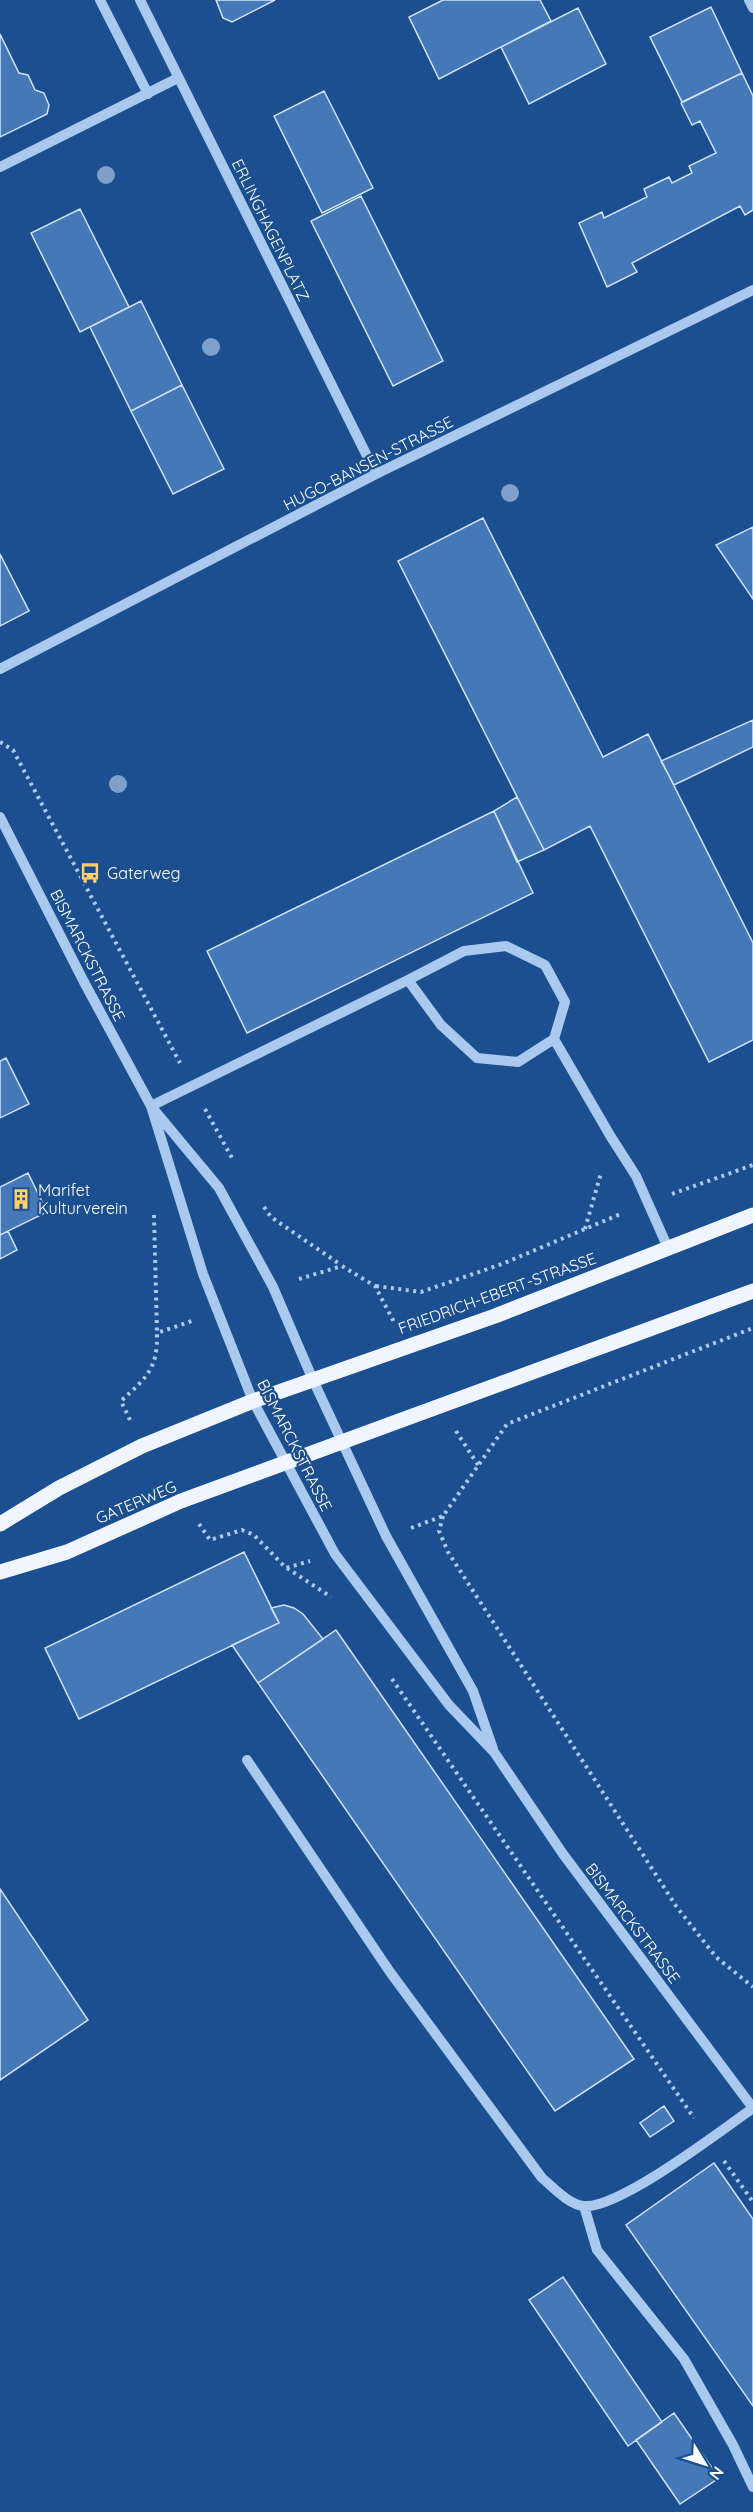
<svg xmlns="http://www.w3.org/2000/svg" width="753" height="2512" viewBox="0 0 753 2512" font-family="Quicksand,sans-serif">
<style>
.building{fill:#4478b7;stroke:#cfe3fa;stroke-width:1.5}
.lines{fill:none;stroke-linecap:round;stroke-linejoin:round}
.path{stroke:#a9c9ee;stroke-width:4;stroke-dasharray:3 4.5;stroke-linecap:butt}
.minor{stroke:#a9c9ee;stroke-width:10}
.major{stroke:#f0f6ff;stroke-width:15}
.tree{fill:#7ea0ca}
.labels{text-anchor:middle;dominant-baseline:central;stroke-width:4.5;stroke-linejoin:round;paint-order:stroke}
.street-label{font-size:16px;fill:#fff;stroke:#1b4f8f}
.poi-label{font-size:16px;fill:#fff;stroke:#1b4f8f;text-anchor:start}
</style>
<rect width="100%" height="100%" fill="#1b4f8f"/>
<path class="building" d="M216,0H275L232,22L223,18Z
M443,0H540L551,21L439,79L409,17Z
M711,7L742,73L682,102L650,37Z
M578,8L606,64L529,104L501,47Z
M0,34L19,73L28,75L35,90L44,93L49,105L47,114L0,137Z
M742,73L753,96V210L745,215L740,206L632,263L637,272L607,287L579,223L602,212L604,218L647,197L644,189L669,177L672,183L692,173L689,166L716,153L700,121L692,125L681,103Z
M324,91L373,188L322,213L274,116Z
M361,196L443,361L393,386L311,221Z
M80,209L129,307L80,332L31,233Z
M141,301L182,385L131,411L90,327Z
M182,385L224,469L173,494L131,411Z
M483,518L603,757L648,734L753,943V1040L709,1062L590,826L544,850L398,561Z
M753,527V599L716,545Z
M0,554L29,611L0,626Z
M753,720V747L674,785L661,761Z
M517,797L544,850L517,862L494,811Z
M494,811L533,893L247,1033L207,951Z
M6,1058L29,1104L0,1118V1061Z
M28,1173L47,1212L0,1235V1187Z
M8,1231L17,1250L0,1259V1235Z
M244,1552L279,1623L79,1719L45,1648Z
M284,1605L294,1608L303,1614L323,1639L258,1683L232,1645L279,1623L271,1608Z
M336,1630L634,2059L555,2111L258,1683Z
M0,1889L88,2020L0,2080Z
M664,2106L674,2121L650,2137L640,2123Z
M714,2163L753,2219V2406L626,2225Z
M563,2277L662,2422L628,2446L529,2300Z
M674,2413L719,2478L680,2504L636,2440Z"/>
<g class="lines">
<path class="path" d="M0,742L13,750L180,1063
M205,1109L232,1158
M672,1194L753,1165
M264,1207L271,1217L341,1265
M154,1215L157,1333
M585,1229L601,1173
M299,1279L342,1266L375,1286L394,1322
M376,1286L421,1292L502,1264L623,1213
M130,1420L121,1401C146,1378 158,1369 157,1333L192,1321
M456,1431L478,1465
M443,1516L439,1531L448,1552L676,1906L716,1957L753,1987
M199,1524L210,1540L242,1530L254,1535L286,1568L310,1561
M411,1528L443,1516L507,1424L753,1328
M287,1568L331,1597
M392,1679L694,2118
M724,2161L753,2202"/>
<path class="minor" d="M100,0L148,94
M140,0L376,474
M749,0L753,8
M0,167L178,78
M0,669L376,474L753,290
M0,817L84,982L151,1106L203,1274L253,1401L335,1554L449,1705L494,1752L563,1854L753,2108
M554,1039L611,1137L636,1176L668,1248
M151,1106L408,980L441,1025L477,1058L518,1062L554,1039L565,1002L545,965L506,946L464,951L408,980
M155,1111L219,1188L273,1287L313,1380L386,1536L473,1691L493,1749
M247,1760L390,1972L542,2178C553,2187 569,2205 584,2206C619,2209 722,2130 753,2108
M584,2206L597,2250L684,2359L733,2445L753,2487"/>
<path class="major" d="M0,1524L59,1488L142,1446L253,1401L495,1316L753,1215
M0,1572L67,1552L181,1501L753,1291"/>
</g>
<g class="tree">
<circle cx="106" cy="175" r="9"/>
<circle cx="211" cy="347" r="9"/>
<circle cx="510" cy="493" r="9"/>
<circle cx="118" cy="784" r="9"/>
</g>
<defs>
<g id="bus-bare" transform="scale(1.62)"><path d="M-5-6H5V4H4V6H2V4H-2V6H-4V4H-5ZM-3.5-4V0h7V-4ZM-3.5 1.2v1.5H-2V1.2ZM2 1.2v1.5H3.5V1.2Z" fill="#ffd166" stroke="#1b4f8f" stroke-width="2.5" paint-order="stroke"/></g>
<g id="building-bare" transform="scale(1.62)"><path d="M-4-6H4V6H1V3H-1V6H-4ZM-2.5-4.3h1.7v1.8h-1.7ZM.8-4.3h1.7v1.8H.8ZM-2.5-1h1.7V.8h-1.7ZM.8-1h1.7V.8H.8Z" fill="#ffd166" stroke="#1b4f8f" stroke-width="2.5" paint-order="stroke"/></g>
</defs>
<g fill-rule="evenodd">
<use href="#bus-bare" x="90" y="873"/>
<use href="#building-bare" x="21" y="1199"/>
</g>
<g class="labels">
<g class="street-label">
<text transform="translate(271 230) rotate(64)">ERLINGHAGENPLATZ</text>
<text transform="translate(368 463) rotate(-27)">HUGO-BANSEN-STRASSE</text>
<text transform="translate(88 955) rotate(63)">BISMARCKSTRASSE</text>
<text transform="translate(497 1293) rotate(-20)">FRIEDRICH-EBERT-STRASSE</text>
<text transform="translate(295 1445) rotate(63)">BISMARCKSTRASSE</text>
<text transform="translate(136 1502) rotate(-23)">GATERWEG</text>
<text transform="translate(633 1923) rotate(53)">BISMARCKSTRASSE</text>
</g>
<g class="poi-label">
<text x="107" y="873">Gaterweg</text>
<text x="38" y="1190">Marifet<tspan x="38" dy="18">Kulturverein</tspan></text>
</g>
</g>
<g transform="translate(705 2464) rotate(128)" stroke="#1b4f8f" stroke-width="4.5" paint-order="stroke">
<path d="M0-4.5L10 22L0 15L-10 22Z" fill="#ffffff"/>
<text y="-9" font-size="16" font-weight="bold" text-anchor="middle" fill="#ffffff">N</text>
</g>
</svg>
